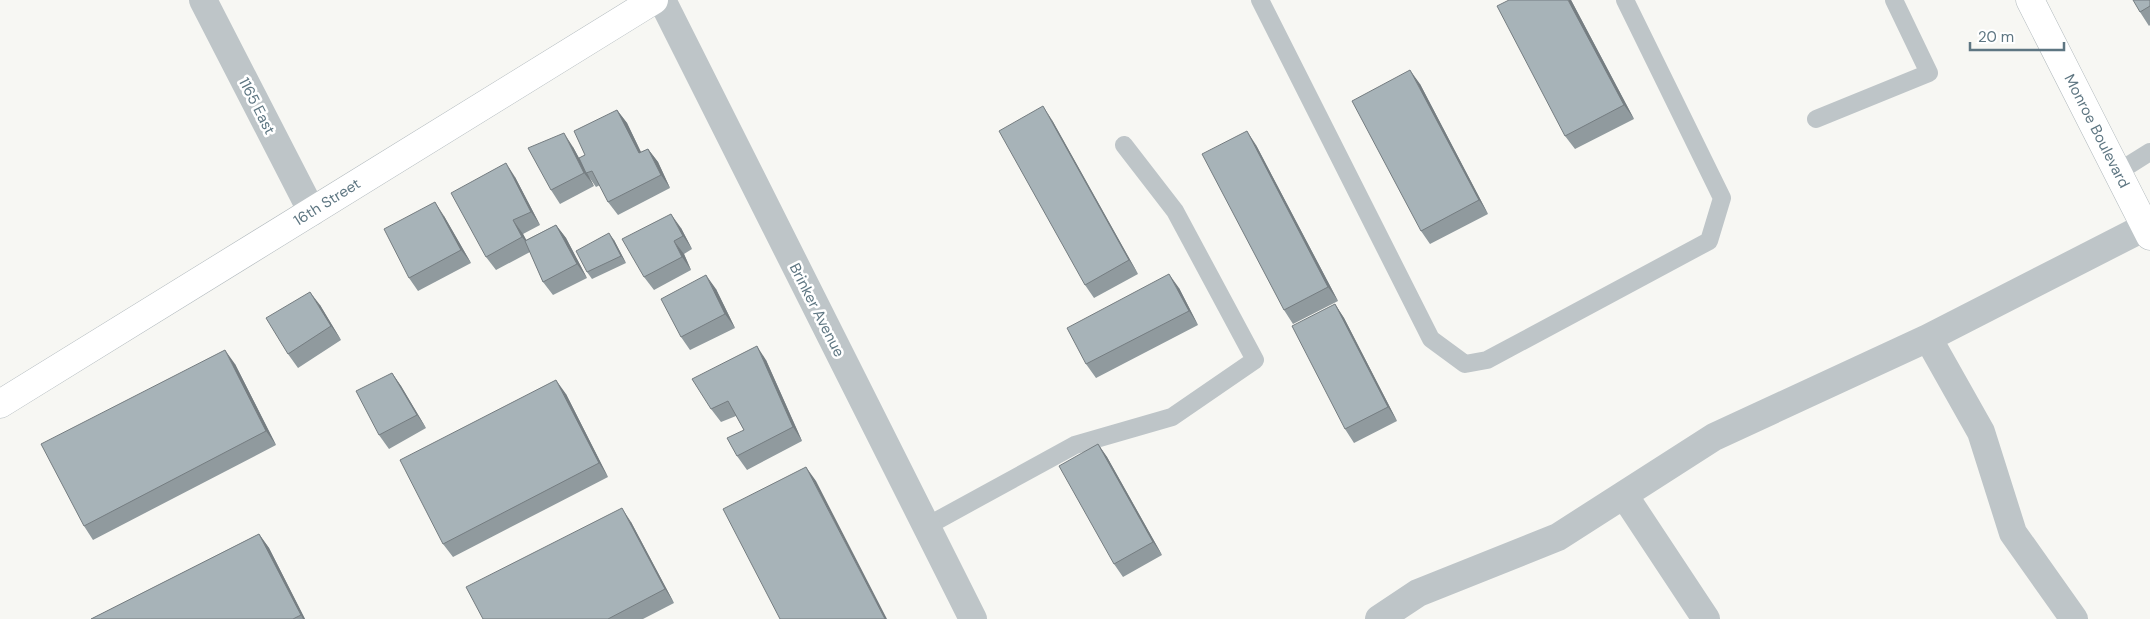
<svg xmlns="http://www.w3.org/2000/svg" width="2150" height="619" viewBox="0 0 2150 619" font-family="'DM Sans',sans-serif">
<style>
.lines{fill:none;stroke-linecap:round;stroke-linejoin:round}
.secondary-casing{stroke:#b1b9bd;stroke-width:29}
.lane{stroke:#bec5c8;stroke-width:18}
.street{stroke:#bec5c8;stroke-width:28}
.secondary{stroke:#fff;stroke-width:28}
.wall{fill:#909a9e}
.shaded-wall{fill:#757d81}
.building{fill:#a7b3b8;stroke:#757d81}
.labels{text-anchor:middle;dominant-baseline:central;stroke-width:5;stroke-linejoin:round;paint-order:stroke}
.street-label{font-size:15px;fill:#5e7682;stroke:#fff}
</style>
<rect width="100%" height="100%" fill="#f7f7f3"/>
<g class="lines">
<g class="secondary-casing">
<path id="secondary" d="M2030,0L2150,236
M0,404L654,0"/>
</g>
<path class="lane" d="M1260,0L1431,339L1465,364L1487,360L1709,241L1722,198L1625,0
M1816,119L1929,73L1894,0
M2118,172L2150,152
M927,526L1075,445L1172,417L1255,360L1175,211L1124,145"/>
<path class="street" d="M203,0L312,212
M662,0L973,619
M1928,338L1981,432L2013,533L2074,619
M1624,495L1706,619
M1379,619L1418,593L1558,537L1714,437L1928,338L2145,227"/>
<use href="#secondary" class="secondary"/>
</g>
<path class="wall" d="M1571,0L1634,119L1575,149L1565,136Z
M2150,0V25L2149,26L2140,12Z
M1420,84L1488,214L1430,244L1421,231Z
M617,110L627,123L641,152L648,149L658,162L670,188L618,215L608,202L600,185L596,187L589,177L594,186L560,204L551,190L573,147L579,158L585,155Z
M1052,120L1138,274L1094,298L1085,285Z
M1256,145L1338,301L1293,324L1284,310Z
M515,177L540,225L523,234L526,240L556,225L566,238L587,278L553,295L543,282L530,252L496,270L486,257Z
M444,216L471,263L418,291L409,278Z
M681,228L692,249L684,254L691,270L654,290L644,277Z
M614,240L626,263L592,279L587,272Z
M1179,288L1198,325L1096,378L1086,364Z
M716,289L735,328L690,350L681,337Z
M1335,304L1344,318L1397,421L1354,443L1345,429Z
M320,305L341,340L298,368L288,354Z
M766,360L802,441L747,470L737,456L744,430L736,416L721,422L711,409Z
M235,364L276,445L93,540L84,526Z
M392,373L401,386L426,428L389,449L379,435Z
M566,394L608,477L453,557L443,544Z
M1098,444L1107,457L1162,555L1123,577L1114,564Z
M631,522L674,603L643,619H483Z
M259,534L269,548L305,619H91Z"/>
<path class="shaded-wall" d="M1568,0H1571L1634,119L1624,105Z
M1410,70L1420,84L1488,214L1479,200Z
M1043,106L1052,120L1138,274L1129,260Z
M617,110L627,123L648,167L639,153Z
M1247,131L1256,145L1338,301L1328,287Z
M564,133L573,147L594,186L584,173Z
M648,149L658,162L670,188L661,175Z
M506,163L515,177L540,225L531,212Z
M435,202L444,216L471,263L461,250Z
M671,214L681,228L692,249L683,236Z
M513,220L523,234L532,250L522,237Z
M556,225L566,238L587,278L577,264Z
M609,233L614,240L626,263L621,256Z
M674,241L684,254L691,270L682,257Z
M1169,274L1179,288L1198,325L1189,311Z
M706,275L716,289L735,328L725,314Z
M310,292L320,305L341,340L331,326Z
M1335,304L1344,318L1397,421L1388,407Z
M757,346L766,360L802,441L793,427Z
M225,350L235,364L276,445L266,431Z
M392,373L401,386L426,428L417,415Z
M556,380L566,394L608,477L599,463Z
M1098,444L1107,457L1162,555L1153,542Z
M806,467L816,481L887,619H885Z
M622,508L631,522L674,603L665,589Z
M259,534L269,548L305,619H303L301,615Z"/>
<path class="building" d="M1509,0H1568L1624,105L1565,136L1497,6Z
M2133,0H2150V6L2140,12Z
M1410,70L1479,200L1421,231L1352,101Z
M1043,106L1129,260L1085,285L999,131Z
M617,110L639,153L648,149L661,175L608,202L592,171L586,173L579,158L585,155L574,131Z
M1247,131L1328,287L1284,310L1202,154Z
M564,133L584,173L551,190L528,148Z
M506,163L531,212L513,220L522,237L486,257L451,193Z
M435,202L461,250L409,278L384,229Z
M671,214L683,236L674,241L682,257L644,277L622,239Z
M556,225L577,264L543,282L525,241Z
M609,233L621,256L587,272L576,251Z
M1169,274L1189,311L1086,364L1067,328Z
M706,275L725,314L681,337L661,299Z
M310,292L331,326L288,354L266,318Z
M1335,304L1388,407L1345,429L1292,326Z
M757,346L793,427L737,456L727,438L744,430L728,401L711,409L692,379Z
M225,350L266,431L84,526L41,444Z
M392,373L417,415L379,435L356,391Z
M556,380L599,463L443,544L400,460Z
M1098,444L1153,542L1114,564L1059,466Z
M806,467L885,619H780L723,509Z
M622,508L665,589L608,619H483L466,587Z
M259,534L301,615L293,619H91Z"/>
<g class="labels">
<g class="street-label">
<text transform="translate(257 106) rotate(63)">1165 East</text>
<text transform="translate(2097 131) rotate(63)">Monroe Boulevard</text>
<text transform="translate(327 202) rotate(-32)">16th Street</text>
<text transform="translate(817 310) rotate(63)">Brinker Avenue</text>
</g>
</g>
<path d="M1970 42v8h94v-8" fill="none" stroke="#5e7682" stroke-width="2.5"/>
<text x="1978" y="42" font-size="15" fill="#5e7682" stroke="#ffffff" stroke-width="4" paint-order="stroke">20 m</text>
</svg>
